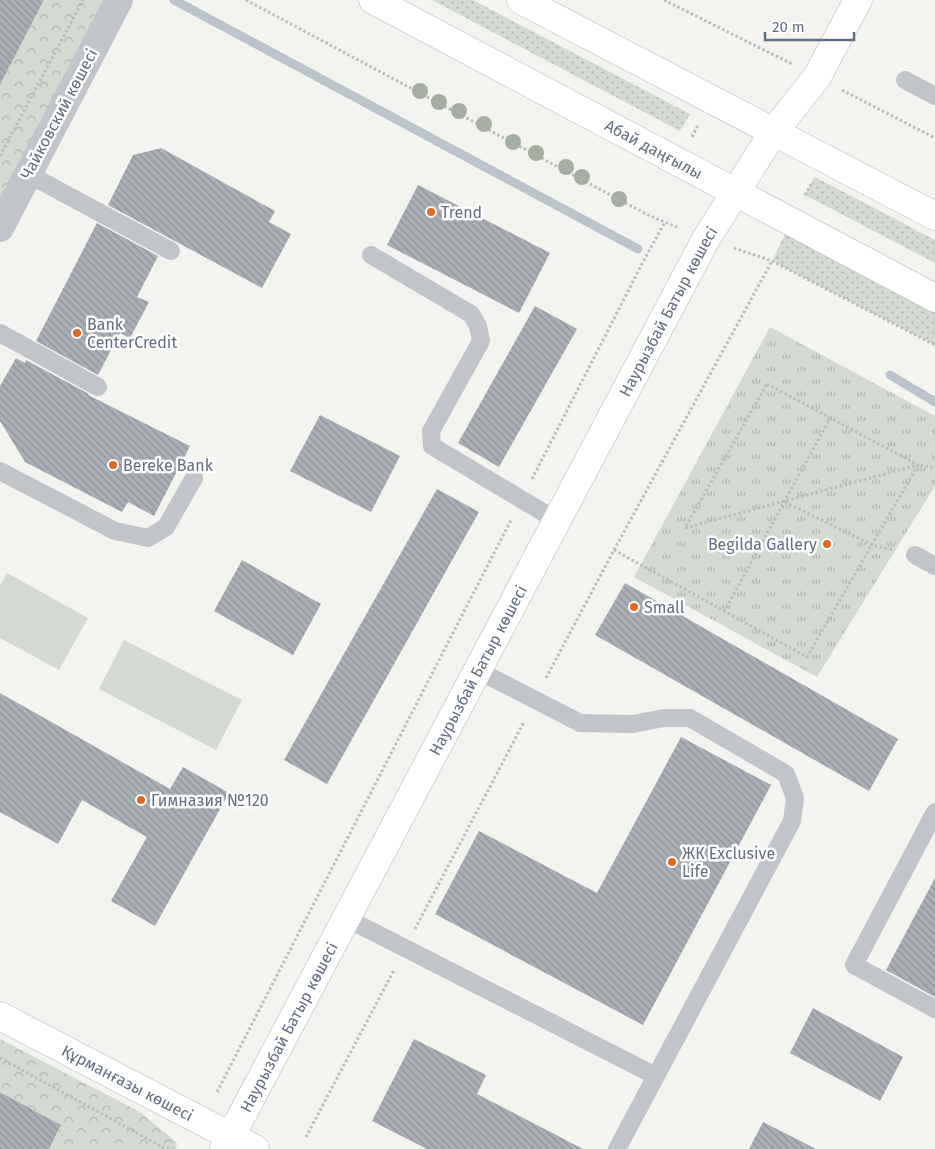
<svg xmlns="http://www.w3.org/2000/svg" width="935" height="1149" viewBox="0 0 935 1149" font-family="'Fira Sans',sans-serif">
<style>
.grass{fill:url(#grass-dots)}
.forest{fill:url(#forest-crowns)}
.park{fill:url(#park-tufts)}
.pitch{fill:#d3dad1}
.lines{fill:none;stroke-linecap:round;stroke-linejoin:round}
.stream{stroke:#bac4ca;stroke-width:9}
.building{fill:url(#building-back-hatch)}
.secondary-casing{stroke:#b4b7bc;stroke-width:29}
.path{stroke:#bbbcbf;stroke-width:3;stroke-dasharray:2.5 2.5;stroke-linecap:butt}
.lane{stroke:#c1c4c8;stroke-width:18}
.street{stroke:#c1c4c8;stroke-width:28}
.secondary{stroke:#fff;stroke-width:28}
.tree{fill:#a4afa1}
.poi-dot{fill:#de6925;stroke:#fff;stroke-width:2}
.labels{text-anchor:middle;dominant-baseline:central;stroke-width:5;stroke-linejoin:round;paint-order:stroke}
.street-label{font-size:16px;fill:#636f80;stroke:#fff}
.poi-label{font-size:16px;fill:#636f80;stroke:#fff;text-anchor:start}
</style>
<defs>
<pattern id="grass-dots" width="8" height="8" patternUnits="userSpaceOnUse" patternTransform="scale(1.25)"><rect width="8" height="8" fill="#d3dad1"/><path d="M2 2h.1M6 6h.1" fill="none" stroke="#afb5af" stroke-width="1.8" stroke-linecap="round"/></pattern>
<pattern id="forest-crowns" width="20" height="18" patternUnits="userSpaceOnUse" patternTransform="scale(1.25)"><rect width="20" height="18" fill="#d3dad1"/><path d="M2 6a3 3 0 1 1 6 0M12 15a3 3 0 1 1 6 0" fill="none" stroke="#afb5af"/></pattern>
<pattern id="park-tufts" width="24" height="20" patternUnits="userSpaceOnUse" patternTransform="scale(1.25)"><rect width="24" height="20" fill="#d3dad1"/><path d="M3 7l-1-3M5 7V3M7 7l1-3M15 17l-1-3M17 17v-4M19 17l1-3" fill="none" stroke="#afb5af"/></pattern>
<pattern id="building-back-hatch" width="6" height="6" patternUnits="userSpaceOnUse" patternTransform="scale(1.25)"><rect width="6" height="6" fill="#aaafb5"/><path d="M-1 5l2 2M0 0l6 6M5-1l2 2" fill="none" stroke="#8e9398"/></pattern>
</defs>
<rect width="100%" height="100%" fill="#f3f4ef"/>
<path class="grass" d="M432,0H473L690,114L680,131Z
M815,177L935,240V263L805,195Z
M791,222L935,298V345L772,261Z"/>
<path class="forest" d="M44,0H119L0,228V85Z
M0,1039L140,1112L177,1143L176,1149H49L61,1125L0,1092Z"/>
<path class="park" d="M770,327L935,416V486L817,677L634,577Z"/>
<path class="pitch" d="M7,573L88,618L59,670L0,638V586Z
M124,640L242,700L216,750L99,689Z"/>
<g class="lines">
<path class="stream" d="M174,0L638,249
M890,375L935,402"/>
</g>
<path class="building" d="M0,0H44L0,85Z
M161,148L275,211L269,222L291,234L262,288L108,205L133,155Z
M418,185L550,253L519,313L387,245Z
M97,223L158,256L137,297L149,302L130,338L120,333L98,375L36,341Z
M535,306L577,329L499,467L458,443Z
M16,358L25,363L26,360L89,394L88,395L190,446L154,516L128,502L122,512L25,462L0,421V386Z
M320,415L400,456L371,512L290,471Z
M437,489L479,512L327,784L284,760Z
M242,560L321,604L293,655L214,611Z
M625,583L898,739L869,791L595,635Z
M0,693L170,789L183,767L229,793L155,926L111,901L147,837L82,800L58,844L0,812Z
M681,737L771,785L643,1025L435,914L479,831L597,893Z
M935,878V997L886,970Z
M813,1008L903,1057L880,1101L790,1053Z
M414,1039L486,1075L477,1094L583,1149H427L372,1121Z
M0,1092L61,1125L49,1149H0Z
M763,1122L816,1149H749Z"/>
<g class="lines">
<g class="secondary-casing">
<g id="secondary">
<path id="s1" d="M373,0L935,298"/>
<path d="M521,0L935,216"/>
<path id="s2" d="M0,1016L255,1149"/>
<path id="s3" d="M224,1149L706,239L774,131L817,77L858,0"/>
</g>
</g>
<path class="path" d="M246,0L648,215L679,228
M664,0L792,64
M842,90L935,138
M692,137L698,125
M0,156L83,0
M805,195L812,183
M734,248L772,261L935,345
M767,384L918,465L685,528Z
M532,479L645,258L665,222
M785,502L872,545L893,550
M614,550L807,657L918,465L935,468
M724,612L830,418
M546,678L614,550L772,261
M415,929L524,722
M0,1058L164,1148L175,1149
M217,1092L511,520
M306,1137L394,970"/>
<path class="lane" d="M905,80L935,96
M28,174L171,251
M371,255L471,314L478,326L481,341L431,431L432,446L556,520
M0,333L98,387
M0,471L115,531L148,538L166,527L194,478
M915,555L935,566
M477,670L580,723L633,724L664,718H690L786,774L795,798L792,821L617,1149
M935,812L854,965L935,1009
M346,918L656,1076"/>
<path class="street" d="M0,228L119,0"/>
<use href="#secondary" class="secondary"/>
</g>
<g class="tree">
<circle cx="420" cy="91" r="8"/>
<circle cx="439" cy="102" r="8"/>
<circle cx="459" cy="111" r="8"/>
<circle cx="484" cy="124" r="8"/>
<circle cx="513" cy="142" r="8"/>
<circle cx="536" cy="153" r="8"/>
<circle cx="566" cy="167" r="8"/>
<circle cx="582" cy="177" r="8"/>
<circle cx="619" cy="199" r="8"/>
</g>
<g class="poi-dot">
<circle cx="431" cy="212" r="5"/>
<circle cx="77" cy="333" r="5"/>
<circle cx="113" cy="465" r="5"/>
<circle cx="827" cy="544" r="5"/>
<circle cx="634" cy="607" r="5"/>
<circle cx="141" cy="800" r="5"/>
<circle cx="672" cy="862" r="5"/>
</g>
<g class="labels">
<g class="street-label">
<text transform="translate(59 114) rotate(-62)">Чайковский көшесі</text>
<text stroke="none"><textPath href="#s1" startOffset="318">Абай даңғылы</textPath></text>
<text stroke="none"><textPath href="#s3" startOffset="948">Наурызбай Батыр көшесі</textPath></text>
<text stroke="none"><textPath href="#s3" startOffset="542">Наурызбай Батыр көшесі</textPath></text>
<text stroke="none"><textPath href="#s3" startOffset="138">Наурызбай Батыр көшесі</textPath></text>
<text stroke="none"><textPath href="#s2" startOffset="144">Құрманғазы көшесі</textPath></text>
</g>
<g class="poi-label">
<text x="441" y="212">Trend</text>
<text x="87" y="324">Bank<tspan x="87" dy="18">CenterCredit</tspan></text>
<text x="123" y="465">Bereke Bank</text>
<text x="817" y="544" text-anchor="end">Begilda Gallery</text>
<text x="644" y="607">Small</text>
<text x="151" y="800">Гимназия №120</text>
<text x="682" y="853">ЖК Exclusive<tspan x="682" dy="18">Life</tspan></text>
</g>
</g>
<path d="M765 32v8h89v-8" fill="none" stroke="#636f80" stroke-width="2.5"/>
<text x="772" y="32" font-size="15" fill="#636f80" stroke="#ffffff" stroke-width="4" paint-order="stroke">20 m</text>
</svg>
